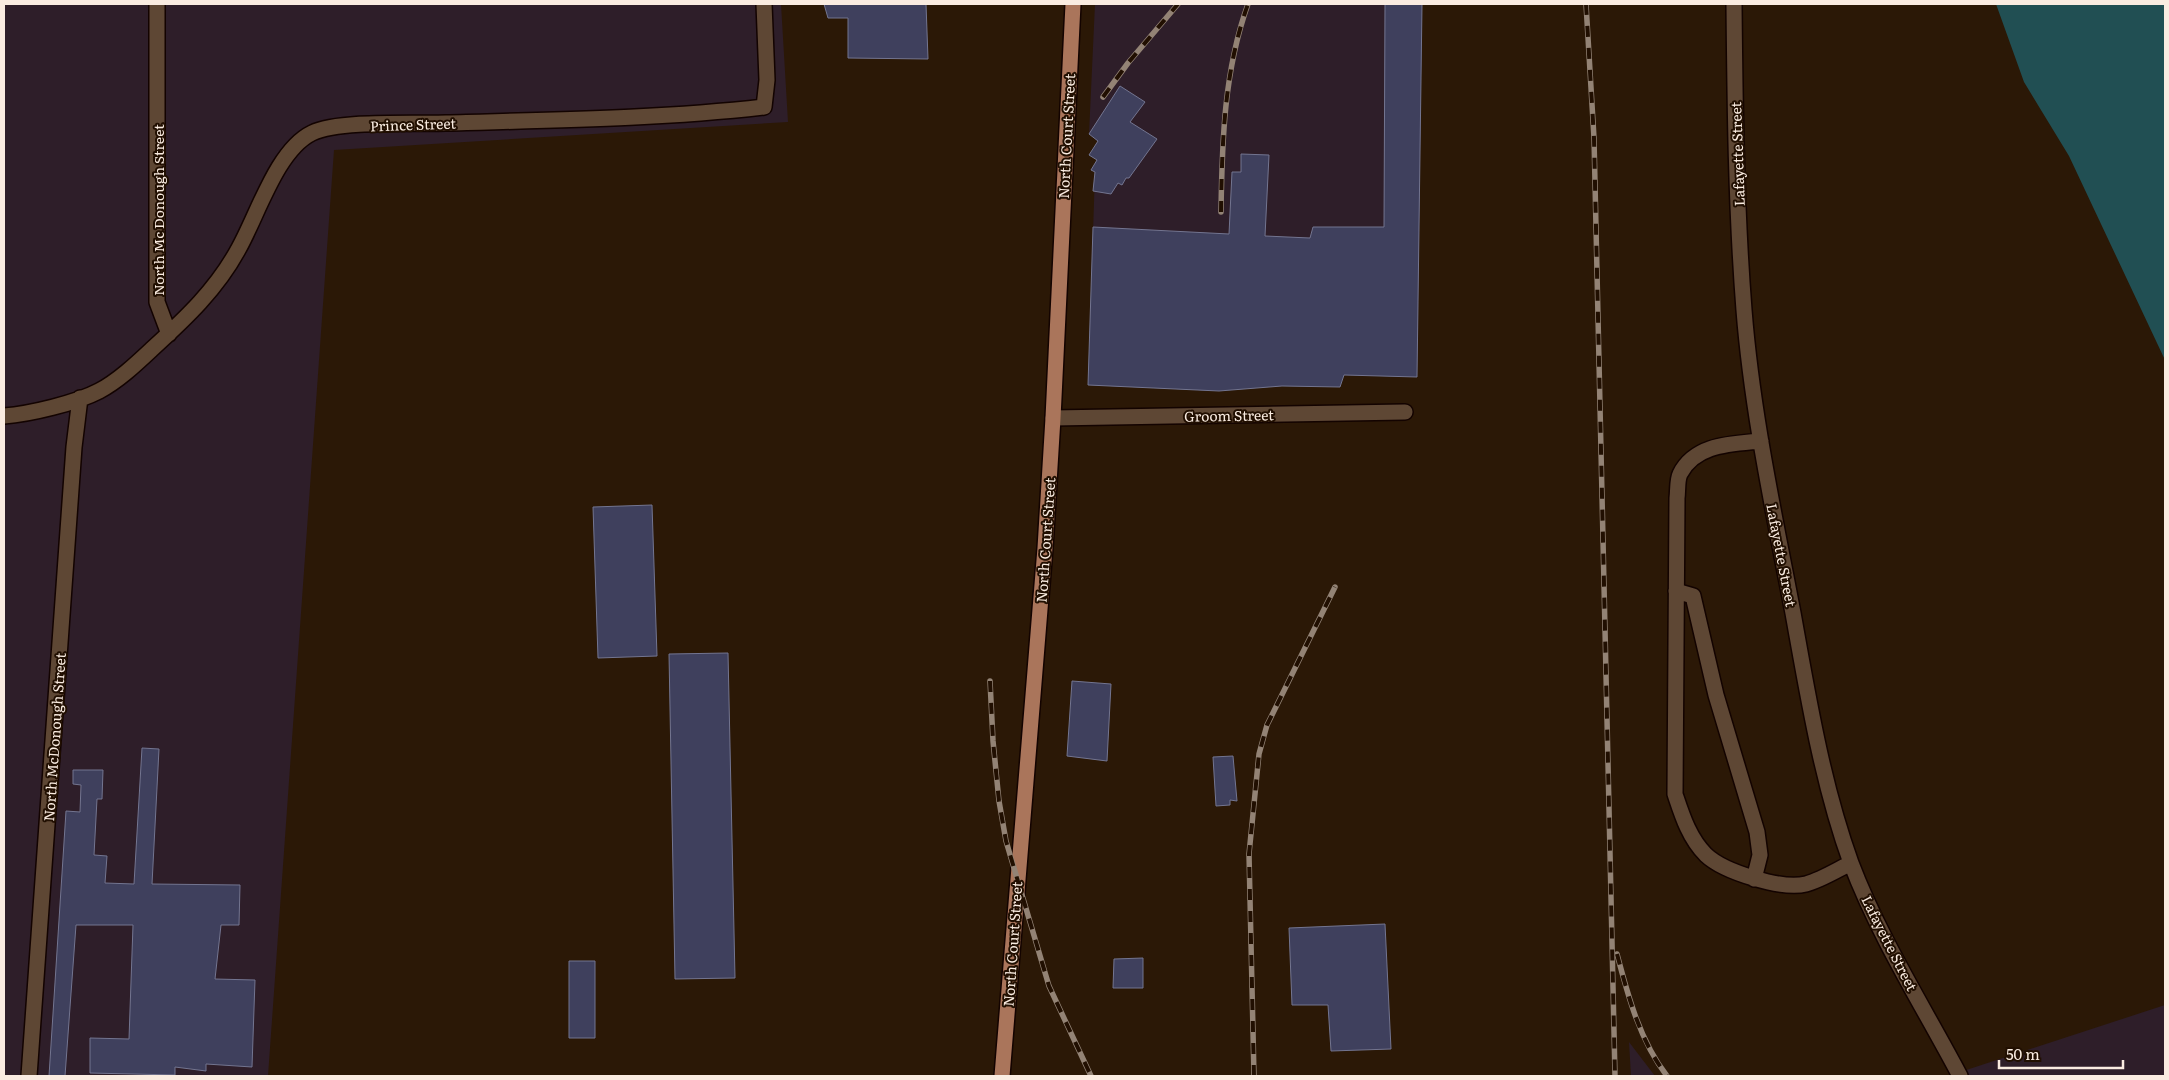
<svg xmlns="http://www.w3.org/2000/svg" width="2169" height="1080" viewBox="0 0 2169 1080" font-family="Literata,serif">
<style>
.industrial{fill:#2e1e29}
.water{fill:#214f53}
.building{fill:#3f405d;stroke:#737590}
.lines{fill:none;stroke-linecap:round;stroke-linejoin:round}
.minor-casing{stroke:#130300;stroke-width:18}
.major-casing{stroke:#130300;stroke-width:18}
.minor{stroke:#5e4734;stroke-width:15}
.major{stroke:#aa755b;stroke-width:15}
.rail-casing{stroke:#938375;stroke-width:5.5}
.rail{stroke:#210f01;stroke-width:4;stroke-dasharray:11;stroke-linecap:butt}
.labels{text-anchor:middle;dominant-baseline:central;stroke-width:4;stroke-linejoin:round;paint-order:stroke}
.street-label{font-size:14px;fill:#faece1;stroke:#210f01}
</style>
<rect width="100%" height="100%" fill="#2b1806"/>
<path class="industrial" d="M4,4H781L788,122L334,150L268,1076H4Z
M1095,4H1422L1417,377L1344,375L1219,391L1088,385L1095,172L1091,170L1097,160L1089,155L1098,142L1089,134Z
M2165,1005V1076H1948Z
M1629,1042L1655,1076H1631Z"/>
<path class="water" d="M1996,4H2165V360L2069,156L2024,82Z"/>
<path class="building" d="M824,4H926L928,59L848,58V18H828Z
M1385,4H1422L1417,377L1344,375L1340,387L1282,386L1219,391L1088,385L1093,227L1229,234L1232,172H1241V154L1269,155L1265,236L1310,238L1313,227H1384Z
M1120,86L1145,102L1130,122L1157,139L1129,178H1126L1122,185L1118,183L1111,194L1093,191L1095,172L1091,170L1097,160L1089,155L1098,141L1089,134Z
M652,505L657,656L598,658L593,507Z
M728,653L735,978L675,979L669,654Z
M1072,681L1111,684L1107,761L1067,756Z
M142,748L159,749L152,884L240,885L239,925H221L215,979L255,980L252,1067L206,1064V1071L175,1067V1075L90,1073V1038L129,1039L133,925H76L65,1076H49L66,811L80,812L81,785L73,784V770H103L102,799H97L94,855L107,856L105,883L134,884Z
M1233,756L1237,801L1230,800V805L1216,806L1213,757Z
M1385,924L1391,1049L1331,1051L1328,1005H1292L1289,928Z
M1143,958V988H1113L1114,959Z
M569,961H595V1038H569Z"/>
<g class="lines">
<g class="minor-casing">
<path id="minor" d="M157,4V302L169,334
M1734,4C1735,106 1736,208 1744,310C1752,412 1774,513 1793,613C1808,696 1822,783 1851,863C1879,937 1923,1006 1960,1076
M4,416C30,414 76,403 99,391C118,381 136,364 152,349C186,318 217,289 239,248C258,214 277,150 312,133C338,120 414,124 446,123C552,120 659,119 764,107L767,80L764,4
M1053,418L1405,412
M1761,441C1731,444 1695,444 1680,474C1677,480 1678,491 1677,498L1675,794C1682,815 1689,838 1706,855C1724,872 1782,890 1806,884C1821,880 1837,870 1851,863
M1676,591L1693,596L1716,695L1757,832L1760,855L1754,879
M29,1076L74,447L80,398"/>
</g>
<g class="major-casing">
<path id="major" d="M1002,1076L1045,548L1053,418L1073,4"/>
</g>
<use href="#minor" class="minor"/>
<use href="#major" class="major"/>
<g class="rail-casing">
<path id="rail" d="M1586,4L1594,138L1615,1076
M1103,97L1128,63L1178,4
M1221,212C1222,141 1224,71 1248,4
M990,681L993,741L999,801L1006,841L1049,986L1091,1076
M1617,954C1628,996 1640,1041 1667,1076
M1254,1076L1249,854L1259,754L1267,725L1335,587"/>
</g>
<use href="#rail" class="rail"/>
</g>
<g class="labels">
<g class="street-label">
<text transform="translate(413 124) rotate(-2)">Prince Street</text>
<text transform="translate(1066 136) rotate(-87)">North Court Street</text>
<text transform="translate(1737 154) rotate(-92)">Lafayette Street</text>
<text transform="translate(158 210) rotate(-90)">North Mc Donough Street</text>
<text transform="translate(1229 415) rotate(-1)">Groom Street</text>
<text transform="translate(1045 540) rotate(-86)">North Court Street</text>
<text transform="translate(1782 555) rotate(79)">Lafayette Street</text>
<text transform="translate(54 737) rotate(-86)">North McDonough Street</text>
<text transform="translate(1890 943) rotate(63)">Lafayette Street</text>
<text transform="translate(1012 944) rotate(-86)">North Court Street</text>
</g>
</g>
<rect width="2169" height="1080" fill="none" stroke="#faece1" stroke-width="10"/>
<path d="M1999 1060v8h124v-8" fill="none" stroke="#faece1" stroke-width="2.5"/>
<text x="2006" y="1060" font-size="15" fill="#faece1" stroke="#210f01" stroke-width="4" paint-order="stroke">50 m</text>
</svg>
